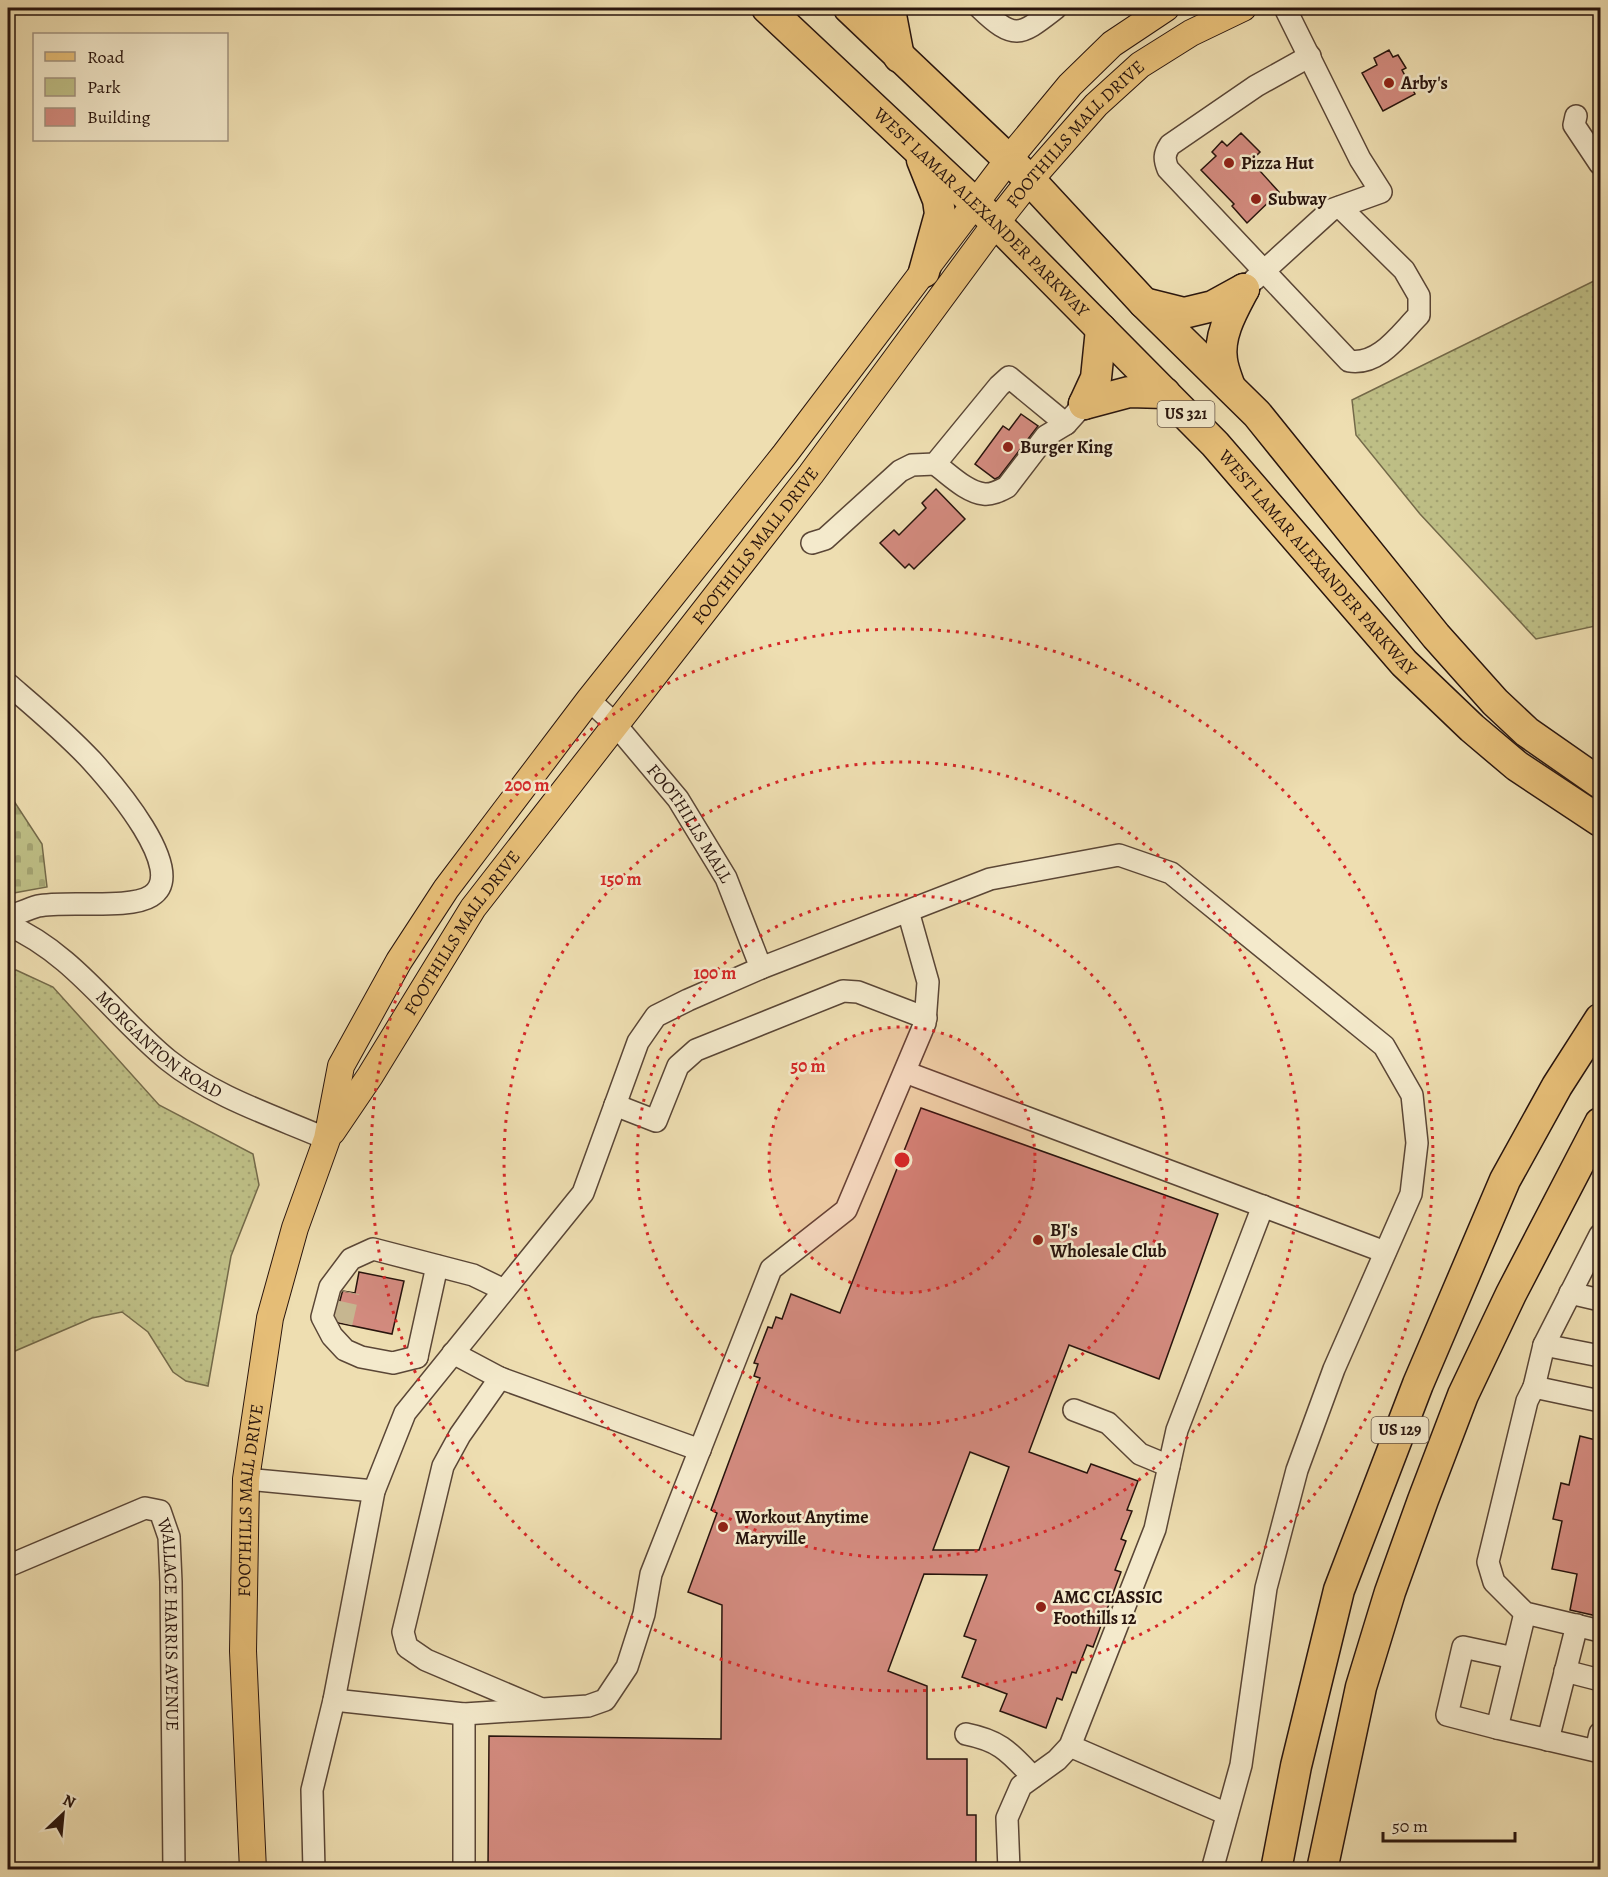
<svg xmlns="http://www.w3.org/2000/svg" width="1608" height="1877" viewBox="0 0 1608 1877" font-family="Alegreya,serif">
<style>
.green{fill:url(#green-dots);stroke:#746a4a;stroke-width:1.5}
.cemetery{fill:url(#cemetery-stones);stroke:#746a4a;stroke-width:1.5}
.building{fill:#d38b7f;stroke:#28140d;stroke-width:1.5;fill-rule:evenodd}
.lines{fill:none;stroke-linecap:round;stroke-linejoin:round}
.minor-tunnel{stroke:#c6b690;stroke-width:21;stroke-dasharray:21 10;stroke-linecap:butt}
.minor-casing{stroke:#5a4636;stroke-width:24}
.major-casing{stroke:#28140d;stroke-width:28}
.highway-casing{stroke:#28140d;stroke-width:33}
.minor{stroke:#f4eacc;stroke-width:21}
.major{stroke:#e7bf78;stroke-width:26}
.highway{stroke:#e7bf78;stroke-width:30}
.ring{fill:none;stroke:#d62828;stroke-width:3;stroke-dasharray:3 6}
.poi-dot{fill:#8f2418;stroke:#f4eacc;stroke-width:2}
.labels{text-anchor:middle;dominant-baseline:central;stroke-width:5;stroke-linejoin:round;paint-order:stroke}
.shield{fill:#f4eacc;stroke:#655446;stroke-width:1.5}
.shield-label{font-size:16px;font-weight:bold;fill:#28140d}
.poi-label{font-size:18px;font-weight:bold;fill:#28140d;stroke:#f4eacc;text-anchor:start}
.street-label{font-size:18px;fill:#28140d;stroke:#f4eacc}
.centre{fill:#d62828;stroke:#f4eacc;stroke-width:3}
.ring-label{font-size:18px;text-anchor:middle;font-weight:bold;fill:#d62828;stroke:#f4eacc;stroke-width:5;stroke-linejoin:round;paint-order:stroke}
</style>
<defs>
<pattern id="green-dots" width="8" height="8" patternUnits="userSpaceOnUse" patternTransform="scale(1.5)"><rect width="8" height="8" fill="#bfc087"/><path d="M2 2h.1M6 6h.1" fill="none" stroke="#a4a473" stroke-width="1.8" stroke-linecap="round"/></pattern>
<pattern id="cemetery-stones" width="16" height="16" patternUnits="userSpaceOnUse" patternTransform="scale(1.5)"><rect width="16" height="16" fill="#bfc087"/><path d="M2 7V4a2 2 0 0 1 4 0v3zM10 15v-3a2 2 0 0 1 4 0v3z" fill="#a4a473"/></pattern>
</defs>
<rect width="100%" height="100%" fill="#eedeb1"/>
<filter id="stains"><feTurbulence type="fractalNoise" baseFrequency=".00333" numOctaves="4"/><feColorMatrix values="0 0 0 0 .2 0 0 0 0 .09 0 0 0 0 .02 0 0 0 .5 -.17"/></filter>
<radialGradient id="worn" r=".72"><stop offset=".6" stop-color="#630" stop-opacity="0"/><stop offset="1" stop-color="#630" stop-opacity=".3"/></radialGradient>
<path class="green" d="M1600,278V625L1536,639L1420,514L1356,435L1352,400Z
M16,970L53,987L159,1105L253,1154L259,1185L231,1256L208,1386L186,1381L173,1372L148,1332L122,1312L92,1318L8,1354V974Z"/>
<path class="cemetery" d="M8,792L42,844L47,887L8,894Z"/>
<path class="building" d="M1389,50L1393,57L1398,55L1406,68L1402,70L1415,94L1383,111L1362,73L1377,65L1374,58Z
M1241,133L1260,152L1251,161L1279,192L1247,223L1232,206L1234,204L1201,170L1216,156L1212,152L1222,141L1227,146Z
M1021,414L1038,426L999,477L995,479L975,464L1003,426L1009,430Z
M936,489L965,519L914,569L909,564L905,568L880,543L894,530L899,535L926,508L922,503Z
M921,1108L1218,1214L1159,1379L1069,1345L1029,1452L1087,1473L1091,1464L1138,1481L1127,1510L1132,1511L1121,1539L1126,1541L1115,1570L1121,1572L1093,1647L1087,1645L1076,1673L1072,1672L1062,1700L1057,1698L1046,1728L1000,1711L1007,1694L962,1677L976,1640L964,1636L987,1575L924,1574L888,1671L927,1686V1759H967V1815H976V1869H488L489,1736L721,1739L722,1605L688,1592L717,1513L711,1510L760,1378L754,1376L758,1364L754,1363L768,1327L772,1328L776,1317L782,1319L791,1294L840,1313ZM970,1452L1009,1467L979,1550H933Z
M359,1272L404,1281L392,1334L339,1323L336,1315L342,1293L343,1291L355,1293Z
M1580,1436L1600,1441V1601L1597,1616L1570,1610L1577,1574L1552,1569L1562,1521L1553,1519L1561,1483L1569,1485Z"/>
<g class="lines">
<path class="minor-tunnel" d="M342,1323L349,1292"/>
<g class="minor-casing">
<g id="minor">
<path d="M980,8C1015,42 1021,35 1056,8"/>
<path d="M1310,56L1256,86L1170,145C1164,154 1164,159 1168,169L1349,361C1379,366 1400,334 1419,315V296L1404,270L1340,207"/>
<path d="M1576,116L1574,125L1600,164"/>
<path d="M1254,280L1331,210L1381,192L1360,159L1285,8"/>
<path d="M935,464C949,474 966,492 984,494C992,495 1001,490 1007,487L1046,436L1066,424"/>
<path d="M812,543L825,539L900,471L912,465L935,464L999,386L1009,377L1066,424L1084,404"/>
<path d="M8,684C37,709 66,733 92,761C111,782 190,872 151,896C129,910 66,900 38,906C28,909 17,914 8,917"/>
<path id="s1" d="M589,700L615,724L678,799L726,878L761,968"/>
<path id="s2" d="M8,925C73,953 114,1016 168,1060C214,1097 274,1116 327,1139"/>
<path d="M905,1072L1385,1252"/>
<path d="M615,1105L656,1121L678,1066L696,1050L843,991L858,992L926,1018"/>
<path d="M1570,1293L1600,1300"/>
<path d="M1544,1345L1600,1356"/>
<path d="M453,1353L500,1378L700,1450"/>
<path d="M417,1357L393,1363L361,1357L345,1350L332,1336L322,1317L330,1287L351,1259L373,1249L473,1275L504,1290"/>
<path d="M417,1357L437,1266"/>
<path d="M500,1378L460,1435L443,1466L403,1632L407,1647L426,1660L539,1708"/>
<path d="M1534,1387L1544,1345L1600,1235"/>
<path d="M1600,1401L1534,1387L1527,1401L1488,1562L1494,1582L1525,1613L1600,1631"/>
<path d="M1074,1410L1108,1423L1140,1454L1169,1466"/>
<path d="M246,1479L374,1491"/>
<path id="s3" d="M8,1566L145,1508L160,1511L169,1537L171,1582L174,1870"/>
<path d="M1514,1658L1463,1647L1447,1715L1497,1728L1525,1613"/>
<path d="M1565,1671L1600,1680"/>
<path d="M334,1700L464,1714L588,1706L605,1700L627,1667L644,1614L651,1574L771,1269L846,1210L925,1023L928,982L908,911"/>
<path d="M1497,1728L1596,1751L1600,1733"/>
<path d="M966,1734C1001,1741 1009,1752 1033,1777"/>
<path d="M1548,1740L1577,1625"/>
<path d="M1070,1746L1227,1814"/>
<path d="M314,1870L312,1790L334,1700L374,1491L405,1413L583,1193L638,1042L656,1016L688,1000L761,968L990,879L1119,855L1171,873L1384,1046L1412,1095L1417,1143L1411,1194L1334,1369L1297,1470L1266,1588L1241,1765L1212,1870"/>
<path d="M464,1870V1714"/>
<path d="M1009,1870L1007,1818L1021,1786L1057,1760L1070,1746L1155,1529L1177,1430L1263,1206"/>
</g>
</g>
<g class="major-casing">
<g id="major">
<path id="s4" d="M332,1132L370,1076L473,908L811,474L996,223L1030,180L1096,105L1140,65L1191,33L1243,8"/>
<path id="s5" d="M253,1870L243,1651L246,1479L270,1318L295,1228L327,1139L341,1066L399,961L446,889L589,700L785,454L1008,160L1070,85L1112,44L1166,8"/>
</g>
</g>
<g class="highway-casing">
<g id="highway">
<path id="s6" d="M767,8L996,223L1215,444L1404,663L1472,728L1517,766L1600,821"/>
<path d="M849,8L1030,180L1144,303L1257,414L1436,636L1495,702L1527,732L1600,783"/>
<path d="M892,8L891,15L899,57"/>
<path d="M922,160L938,200L940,214L924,272"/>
<path d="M1144,303L1184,313L1213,306L1244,289"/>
<path d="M1230,387C1227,378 1223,369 1222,360C1218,335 1233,310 1244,289"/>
<path d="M1084,404L1129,392L1165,393"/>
<path d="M1084,404L1096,378L1101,329"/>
<path d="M1276,1870L1296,1766L1339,1590L1418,1384L1505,1180L1557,1086L1600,1019"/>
<path d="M1322,1870L1361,1687L1390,1592L1423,1500L1463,1395L1511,1294L1600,1123"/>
</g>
</g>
<use href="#minor" class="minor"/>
<use href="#major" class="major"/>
<use href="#highway" class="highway"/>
</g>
<circle cx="902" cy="1160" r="133" fill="#d62828" fill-opacity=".12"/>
<g class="ring">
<circle cx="902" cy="1160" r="133"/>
<circle cx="902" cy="1160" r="265"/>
<circle cx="902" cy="1160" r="398"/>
<circle cx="902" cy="1160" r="531"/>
</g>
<g class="poi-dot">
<circle cx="1389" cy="83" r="6"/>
<circle cx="1229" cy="163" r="6"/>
<circle cx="1256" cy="199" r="6"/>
<circle cx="1008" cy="447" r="6"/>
<circle cx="1038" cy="1240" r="6"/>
<circle cx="723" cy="1527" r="6"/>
<circle cx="1041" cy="1607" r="6"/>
</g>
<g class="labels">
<g class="shield">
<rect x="1157.5" y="401" width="57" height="26" rx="4.5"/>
<rect x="1371.5" y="1417" width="57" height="26" rx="4.5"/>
</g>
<g class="shield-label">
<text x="1186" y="414">US 321</text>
<text x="1400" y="1430">US 129</text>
</g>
<g class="poi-label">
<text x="1401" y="83">Arby's</text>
<text x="1241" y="163">Pizza Hut</text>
<text x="1268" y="199">Subway</text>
<text x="1020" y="447">Burger King</text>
<text x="1050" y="1230">BJ's<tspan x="1050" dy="21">Wholesale Club</tspan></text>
<text x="735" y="1517">Workout Anytime<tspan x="735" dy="21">Maryville</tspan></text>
<text x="1053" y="1597">AMC CLASSIC<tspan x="1053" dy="21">Foothills 12</tspan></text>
</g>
<g class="street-label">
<text stroke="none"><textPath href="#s4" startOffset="1246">FOOTHILLS MALL DRIVE</textPath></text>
<text stroke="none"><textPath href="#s6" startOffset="296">WEST LAMAR ALEXANDER PARKWAY</textPath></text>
<text stroke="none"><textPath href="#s4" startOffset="724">FOOTHILLS MALL DRIVE</textPath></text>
<text stroke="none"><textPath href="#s6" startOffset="782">WEST LAMAR ALEXANDER PARKWAY</textPath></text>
<text stroke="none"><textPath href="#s1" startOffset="160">FOOTHILLS MALL</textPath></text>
<text stroke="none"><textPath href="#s4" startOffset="238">FOOTHILLS MALL DRIVE</textPath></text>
<text stroke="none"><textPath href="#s2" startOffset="194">MORGANTON ROAD</textPath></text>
<text stroke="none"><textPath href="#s5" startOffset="370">FOOTHILLS MALL DRIVE</textPath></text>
<text stroke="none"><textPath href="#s3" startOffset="279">WALLACE HARRIS AVENUE</textPath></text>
</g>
</g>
<circle cx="902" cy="1160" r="9" class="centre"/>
<g class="ring-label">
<text x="527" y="791">200 m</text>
<text x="621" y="885">150 m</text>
<text x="715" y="979">100 m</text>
<text x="808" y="1072">50 m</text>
</g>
<rect width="1608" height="1877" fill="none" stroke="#eedeb1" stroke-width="30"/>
<rect x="9" y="9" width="1590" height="1859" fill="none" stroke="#28140d" stroke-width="3"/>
<rect x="15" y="15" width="1578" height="1847" fill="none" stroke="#28140d" stroke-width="1.5"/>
<rect x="33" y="33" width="195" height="108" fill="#f4eacc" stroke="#a29480" stroke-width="1.5"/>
<rect x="45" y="52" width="30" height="9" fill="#e7bf78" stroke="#a29480" stroke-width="1.5"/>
<text x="87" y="63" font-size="18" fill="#28140d">Road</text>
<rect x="45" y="78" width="30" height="18" fill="#bfc087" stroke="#a29480" stroke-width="1.5"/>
<text x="87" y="93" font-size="18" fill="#28140d">Park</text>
<rect x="45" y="108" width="30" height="18" fill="#d38b7f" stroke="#a29480" stroke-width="1.5"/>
<text x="87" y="123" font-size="18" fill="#28140d">Building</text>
<g transform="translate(63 1814) rotate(26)" stroke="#f4eacc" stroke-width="4.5" paint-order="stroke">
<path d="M0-4.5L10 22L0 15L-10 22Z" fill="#28140d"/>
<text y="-9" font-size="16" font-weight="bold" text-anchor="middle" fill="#28140d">N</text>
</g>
<path d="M1383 1832v9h132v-9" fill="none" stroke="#28140d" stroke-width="3"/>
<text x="1392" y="1832" font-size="18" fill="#28140d" stroke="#f4eacc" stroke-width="4.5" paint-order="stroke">50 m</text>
<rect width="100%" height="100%" filter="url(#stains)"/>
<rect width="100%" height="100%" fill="url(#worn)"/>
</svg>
